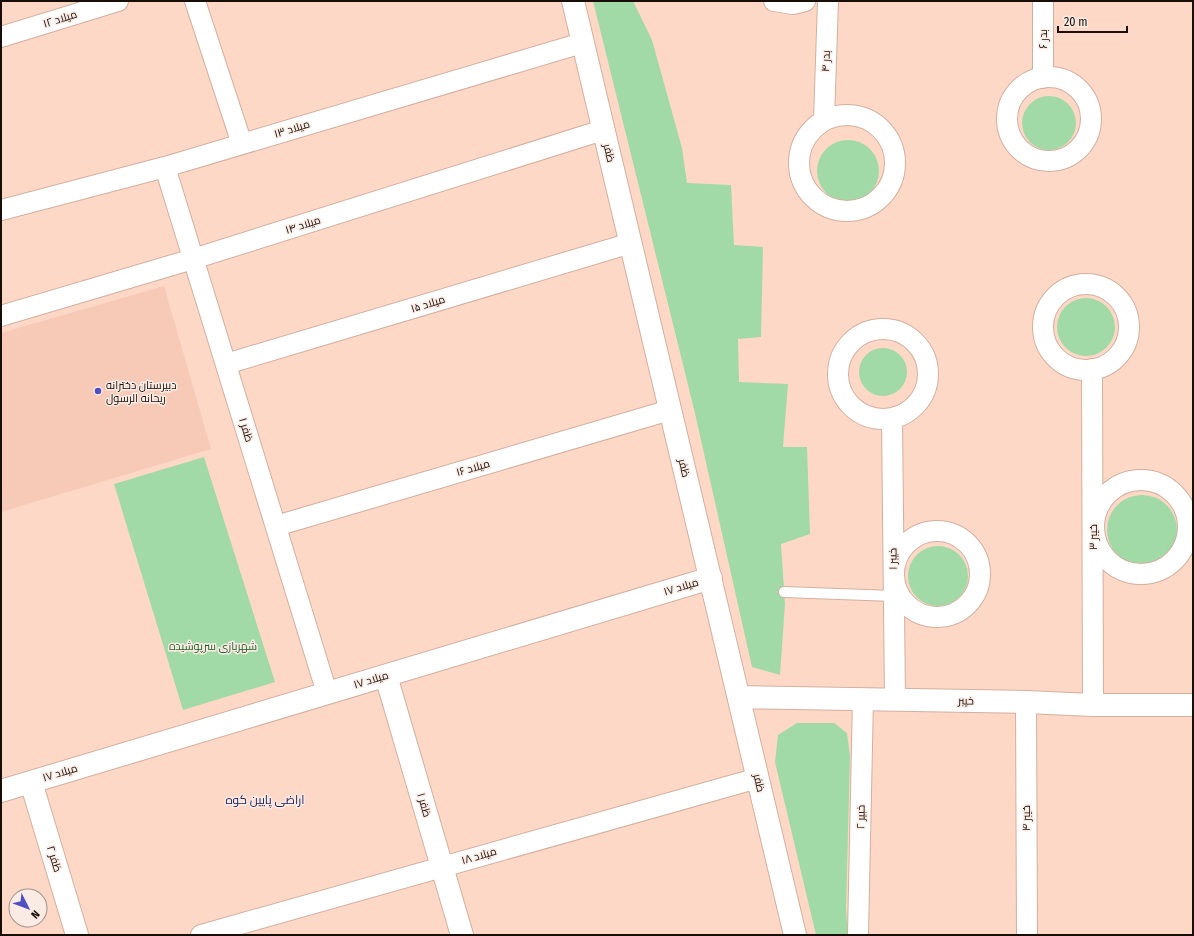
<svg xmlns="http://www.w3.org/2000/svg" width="1194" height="936" viewBox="0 0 1194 936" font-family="'Fira Sans Condensed',Cairo,sans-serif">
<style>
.built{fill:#f6cab6}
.green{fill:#a1daa6}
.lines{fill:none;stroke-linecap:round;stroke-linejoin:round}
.service-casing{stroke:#d3af9e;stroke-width:12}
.minor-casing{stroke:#d3af9e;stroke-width:22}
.tertiary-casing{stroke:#d3af9e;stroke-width:24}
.service{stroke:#fff;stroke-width:10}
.minor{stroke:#fff;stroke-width:20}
.tertiary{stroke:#fff;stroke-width:22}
.poi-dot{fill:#4f4ec4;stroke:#faebe4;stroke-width:1.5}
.labels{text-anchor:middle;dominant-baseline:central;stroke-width:3;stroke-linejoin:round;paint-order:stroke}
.street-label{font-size:11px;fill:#190d08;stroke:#faebe4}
.poi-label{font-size:11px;fill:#190d08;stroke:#faebe4;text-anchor:start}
.park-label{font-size:11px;fill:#205f2b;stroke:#faebe4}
.neighbourhood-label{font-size:12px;fill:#22225b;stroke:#faebe4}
</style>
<rect width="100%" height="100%" fill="#fed8c7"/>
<path class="built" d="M164,286L211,449L1,512V333Z"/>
<path class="green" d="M593,1H633L652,40L682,148L687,183L731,185L734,245L763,247L761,337L738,339L739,382L788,384L783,447H807L810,534L781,544L785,604L780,675L752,667L694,409Z
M1022 123a27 27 0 1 1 54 0a27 27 0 1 1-54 0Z
M817 171a31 31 0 1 1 62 0a31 31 0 1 1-62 0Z
M1057 327a29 29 0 1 1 58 0a29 29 0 1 1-58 0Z
M859 372a24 24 0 1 1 48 0a24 24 0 1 1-48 0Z
M204,457L275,682L183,710L114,484Z
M1107 530a35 35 0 1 1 70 0a35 35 0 1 1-70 0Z
M908 576a30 30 0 1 1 60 0a30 30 0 1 1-60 0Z
M797,723H834L847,733L850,756L846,909L848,935H816L775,762L778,735Z"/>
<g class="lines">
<g class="service-casing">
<path id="service" d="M784,592L894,596"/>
</g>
<g class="minor-casing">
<path id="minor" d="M195,1L242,144
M774,1L793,4L805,1
M1043,1V78
M1,37L118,1
M1007 119a42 42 0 1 1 84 0a42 42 0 1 1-84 0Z
M799 163a48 48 0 1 1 96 0a48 48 0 1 1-96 0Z
M824,120L828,1
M165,167L327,693
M1,210L165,167L582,43
M1043 327a43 43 0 1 1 86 0a43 43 0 1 1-86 0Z
M1,316L193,259L603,130
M838 374a45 45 0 1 1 90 0a45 45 0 1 1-90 0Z
M226,364L631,243
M1092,369L1093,705
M892,419L895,699
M1094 527a47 47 0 1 1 94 0a47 47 0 1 1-94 0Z
M276,526L670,410
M894 574a43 43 0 1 1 86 0a43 43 0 1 1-86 0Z
M1026,702L1027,935
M201,935L758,778
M858,935L863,699"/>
</g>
<g class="tertiary-casing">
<path id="tertiary" d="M573,1L795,935
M386,676L462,935
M739,697L1026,702L1093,705H1193
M31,782L77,935
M1,791L711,578"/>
</g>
<use href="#service" class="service"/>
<use href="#minor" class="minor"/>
<use href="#tertiary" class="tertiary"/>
</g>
<circle class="poi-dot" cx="98" cy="391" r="4"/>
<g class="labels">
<g class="street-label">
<text transform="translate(60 19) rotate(-17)">میلاد ۱۲</text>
<text transform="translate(1043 39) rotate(-90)">بدر ۶</text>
<text transform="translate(826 61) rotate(-88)">بدر ۴</text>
<text transform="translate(292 129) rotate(-17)">میلاد ۱۳</text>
<text transform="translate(609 153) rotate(76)">ظفر</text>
<text transform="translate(303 225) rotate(-17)">میلاد ۱۴</text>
<text transform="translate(428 304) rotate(-17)">میلاد ۱۵</text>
<text transform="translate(246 430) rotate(73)">ظفر ۱</text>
<text transform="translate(473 468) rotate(-16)">میلاد ۱۶</text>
<text transform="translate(684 468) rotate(76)">ظفر</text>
<text transform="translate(1093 537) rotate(-90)">خیبر ۳</text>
<text transform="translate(893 559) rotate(-91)">خیبر ۱</text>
<text transform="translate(681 587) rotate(-17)">میلاد ۱۷</text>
<text transform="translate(371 680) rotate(-17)">میلاد ۱۷</text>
<text transform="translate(966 701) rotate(1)">خیبر</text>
<text transform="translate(60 773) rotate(-17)">میلاد ۱۷</text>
<text transform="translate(759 783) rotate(77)">ظفر</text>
<text transform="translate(424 805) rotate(74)">ظفر ۱</text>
<text transform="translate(861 817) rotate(-89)">خبیر ۲</text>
<text transform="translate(1026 818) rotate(-90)">خیبر ۴</text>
<text transform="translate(479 856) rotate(-16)">میلاد ۱۸</text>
<text transform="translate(54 859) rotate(73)">ظفر ۲</text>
</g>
<g class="poi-label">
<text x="106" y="385">دبیرستان دخترانه<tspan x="106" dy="13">ریحانه الرسول</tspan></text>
</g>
<g class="park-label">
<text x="213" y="646">شهربازی سرپوشیده</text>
</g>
<g class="neighbourhood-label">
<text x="265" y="800">اراضی پایین کوه</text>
</g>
</g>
<rect width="1194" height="936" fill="none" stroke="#190d08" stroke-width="4"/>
<g transform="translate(28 908) rotate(132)"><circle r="19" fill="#faebe4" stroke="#a0928c"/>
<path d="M0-3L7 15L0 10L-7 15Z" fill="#4f4ec4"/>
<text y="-6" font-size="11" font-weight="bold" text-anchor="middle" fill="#190d08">N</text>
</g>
<path d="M1058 26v6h69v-6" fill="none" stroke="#190d08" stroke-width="2"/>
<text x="1064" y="26" font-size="12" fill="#190d08" stroke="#faebe4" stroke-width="3" paint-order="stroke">20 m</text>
</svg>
